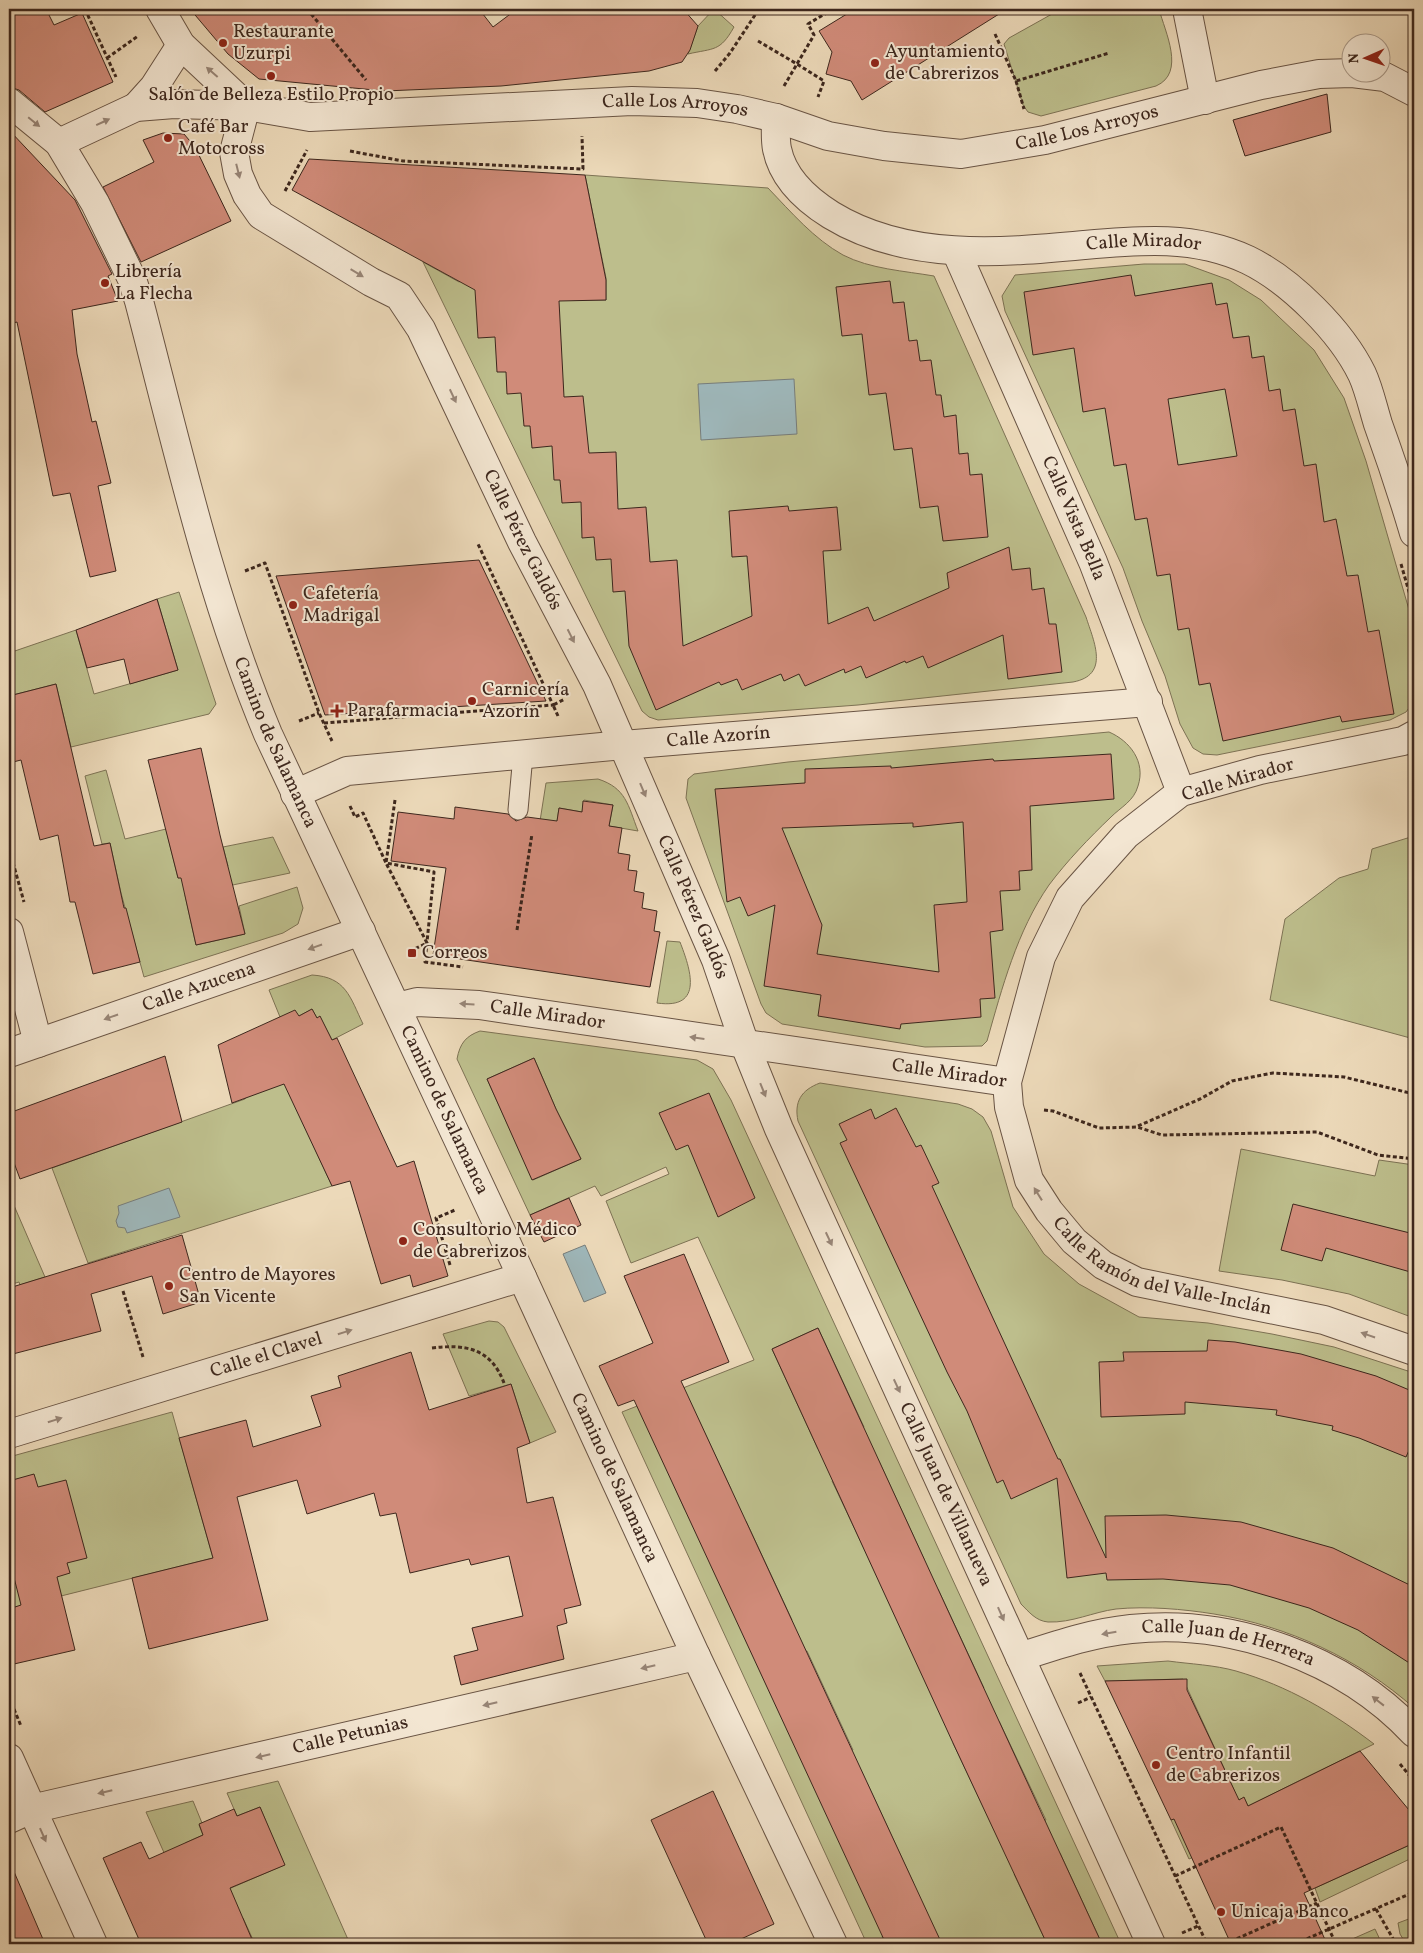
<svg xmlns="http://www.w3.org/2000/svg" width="1423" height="1953" viewBox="0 0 1423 1953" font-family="Vollkorn,serif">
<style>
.green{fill:#bdbe8c;stroke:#7d7254;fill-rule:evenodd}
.water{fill:#9eb7ba;stroke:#777d7b}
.building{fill:#d08b79;stroke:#3d271d;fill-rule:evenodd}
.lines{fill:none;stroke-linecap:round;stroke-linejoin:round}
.service-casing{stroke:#695444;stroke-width:21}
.minor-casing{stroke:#695444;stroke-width:30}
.tertiary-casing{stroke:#695444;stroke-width:30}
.path{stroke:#3d271d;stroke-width:3;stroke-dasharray:4 2.5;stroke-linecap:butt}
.service{stroke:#f3e6d2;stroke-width:19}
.minor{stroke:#f3e6d2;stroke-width:28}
.tertiary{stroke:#f3e6d2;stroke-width:28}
.oneway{fill:#988678}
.poi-dot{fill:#8f2418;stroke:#f3e6d2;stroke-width:2}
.labels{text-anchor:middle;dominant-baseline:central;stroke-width:4;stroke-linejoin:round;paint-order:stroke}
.poi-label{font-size:19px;fill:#3d271d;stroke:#f3e6d2;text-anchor:start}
.street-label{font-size:19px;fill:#3d271d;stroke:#f3e6d2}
</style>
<rect width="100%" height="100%" fill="#ecd9b9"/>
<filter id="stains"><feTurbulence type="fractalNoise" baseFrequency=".004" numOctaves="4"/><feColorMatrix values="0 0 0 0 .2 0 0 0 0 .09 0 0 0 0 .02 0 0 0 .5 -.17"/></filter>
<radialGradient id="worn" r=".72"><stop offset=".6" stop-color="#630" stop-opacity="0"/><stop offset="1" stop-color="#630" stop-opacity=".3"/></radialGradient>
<path class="green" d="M714,9L734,27C720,52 714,48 688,54L698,26Z
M1061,9H1159C1165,32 1186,73 1156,86L1041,116L1028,112L1023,105L1004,44L1009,38Z
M585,175L768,188C791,212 814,239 843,255C870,269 905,271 934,276L1086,617C1094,642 1110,675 1073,682L858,705L658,720L649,717L642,711L423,262L459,282L466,279L574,300H606V278Z
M1144,264H1185L1229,280L1261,300L1314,350L1344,398L1366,461L1414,627V701L1406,712L1390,720L1217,755L1203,754L1193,748L1180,724L1165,676L1142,621L1123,568L1005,311L1002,296L1015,275Z
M179,592L216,704L209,714L71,747L56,684L9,696V653L76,630L94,694L178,670L157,599Z
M1109,732C1130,741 1146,762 1138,786C1134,801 1121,807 1111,817C1089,838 1067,861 1049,885C1017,931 1002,988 987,1041L982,1046L925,1047L782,1024L766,1013L761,1004L686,798L688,779L694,774L788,762Z
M106,770L125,839L166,829L178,878L228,866L223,847L273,837L290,873L185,895L196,945L245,934L239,906L297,887L303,908L298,924L283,933L144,977L121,893L110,843L102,844L85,776Z
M598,779C626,788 628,805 638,831L609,826L613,805L584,800L582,812L559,808L554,842L537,840L546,783Z
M1414,836V1039L1270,1000L1285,919L1339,878L1368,869L1372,849Z
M667,941L680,942C690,968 705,1010 657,1003Z
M312,975C346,977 350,997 363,1024L332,1040L320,1017L317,1018L312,1009L299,1016L280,1017L269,990Z
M480,1031L697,1060L713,1069L731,1100L1121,1944H1102L1060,1853L1014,1874L1047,1944H942L927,1914L882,1936L886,1944H867L622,1412L754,1360L698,1237L631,1263L606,1201L669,1174L666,1167L601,1196L595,1186L530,1215L457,1059C460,1043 466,1036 480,1031ZM534,1058L556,1109L581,1159L533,1180L487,1079ZM818,1328L864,1427L818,1449L772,1349ZM691,1404L731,1489L685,1510L666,1467ZM878,1459L924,1559L879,1580L832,1481ZM746,1521L792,1620L746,1641L735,1525ZM938,1589L984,1688L939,1710L893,1611ZM807,1651L853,1750L842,1755L796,1655ZM999,1721L1046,1820L1000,1842L953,1743ZM867,1783L913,1882L902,1887Z
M277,1066L332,1186L88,1263L52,1168L245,1099Z
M820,1083L958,1104L972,1109L983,1117L991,1131L1013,1207L1044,1254L1079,1284L1139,1317L1208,1323L1272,1334L1334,1347L1414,1373V1708C1359,1659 1288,1626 1214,1614C1183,1609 1147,1606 1116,1609C1093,1612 1072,1623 1048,1622C1036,1621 1029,1612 1021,1604L798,1121C794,1102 801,1090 820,1083Z
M1241,1149L1375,1176L1379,1160L1414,1165V1318L1349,1294L1282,1280L1219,1271Z
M9,1194L45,1277L20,1285L19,1282L9,1285Z
M489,1321L498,1322L504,1327L556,1432L530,1443L511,1384L469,1396L443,1334Z
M172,1412L213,1558L9,1609V1457Z
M1168,1661C1190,1664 1215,1665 1236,1671C1288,1686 1332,1712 1374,1744L1248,1806L1244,1798L1232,1802L1269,1823L1189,1859L1171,1820L1234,1790L1183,1679L1105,1681L1097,1666Z
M278,1781L350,1944H255L243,1918L201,1936L146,1812L193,1801L202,1823L199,1825L203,1835L185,1843L208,1898L284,1865L260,1807L237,1816L227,1793Z
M1414,1843V1857L1320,1902L1315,1888Z
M1414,1917V1944H1406L1400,1934L1398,1923Z
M1375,1929L1382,1944H1341Z"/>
<path class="water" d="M794,379L797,434L701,440L698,384Z
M169,1188L180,1217L127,1233L125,1228L118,1227L116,1221L119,1213L118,1206Z
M585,1245L606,1293L584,1302L563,1254Z"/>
<path class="building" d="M9,9H46L54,25L82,13L113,82L45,112L19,90L9,87Z
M190,9H479L493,27L517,9H683L698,26L690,50L682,62L649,71L501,86L385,91L259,79L228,54Z
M855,9H1007L862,100L851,81L826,74L832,52L819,31Z
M1327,94L1331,132L1245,156L1233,120Z
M9,130L75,200L112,274L108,276L118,301L72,310L77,354L92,422L96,421L111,483L98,486L116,571L90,577L70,493L53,496L17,322L9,324Z
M163,133L184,134L195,147L231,221L141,262L103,187L154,162L143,140Z
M309,159L585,175L606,280V300L559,301L564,397L583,396L589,453L616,452L618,509L646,507L650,562L677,560L683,646L752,616L747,556L732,557L729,511L788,506L789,511L837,507L841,550L823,551L828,624L868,607L874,621L949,588L947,573L1009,547L1012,570L1030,568L1032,590L1044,588L1049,624H1056L1062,672L1008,679L1003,635L928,668L923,656L906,663L905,661L866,678L861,666L845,673L844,669L805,686L799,674L784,681L781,674L742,690L737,679L721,685L719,682L656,710L629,646L625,591L613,592L611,559L596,560L594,537L582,538L581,502L562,503L560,480H554L552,446L532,448L530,426H524L521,393L507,394L506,372H497L495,337L478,338L475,290L292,190Z
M1131,275L1135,296L1212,283L1216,305L1227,303L1233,338L1249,336L1252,358L1264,356L1269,391L1280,389L1283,411L1295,409L1304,466L1316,464L1324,522L1336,519L1347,576L1358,575L1368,632L1379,630L1394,714L1342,722L1340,716L1223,741L1210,683L1199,685L1189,628L1178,630L1170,574L1157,576L1147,518L1135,520L1126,464L1114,466L1105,408L1083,412L1074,348L1033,355L1024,292ZM1225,389L1237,456L1178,465L1168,399Z
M890,281L893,303L904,302L909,341L917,340L920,361L931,360L936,395H941L944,417L956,415L959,454L968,453L970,475L982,474L988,537L943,541L938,506L920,508L912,448L894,450L886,393L869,395L862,334L842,336L836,287Z
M479,560L546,701L325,715L276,576Z
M157,599L178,670L130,684L124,659L87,668L76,630Z
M56,684L94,846L110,843L124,908H126L140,962L93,974L75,902H70L58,835L40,840L21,760L9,763V696Z
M201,748L220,835L245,934L196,945L181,878H178L148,760Z
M1111,754L1114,799L1030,806L1032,870L1019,871L1020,890L1000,891L1003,930L990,932L995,998L980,999L981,1017L901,1024L900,1029L818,1016L821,995L764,986L775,905L748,916L740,897L727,902L715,789L805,783V769L891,766V768L993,759L994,761ZM963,822L967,902L934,905L939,972L817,954L822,925L782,828L913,823V827Z
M583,801L613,805L609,826L622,828L618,853L630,855L628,870L637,871L634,891L644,893L642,908L657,911L654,931L660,932L650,987L433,955L446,868L391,861L398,812L454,819L455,807L508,814L516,821L527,817L557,821L559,808L582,812Z
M312,1009L317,1018L320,1016L332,1040L337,1038L397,1167L414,1161L448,1276L413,1287L410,1275L381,1284L350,1181L332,1186L284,1084L232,1103L218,1045L295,1010L299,1016Z
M165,1056L182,1122L20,1179L9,1149V1113Z
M534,1058L556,1109L581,1159L532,1180L487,1079Z
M709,1093L755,1198L718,1217L688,1145L676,1150L659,1113Z
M896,1108L916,1147L921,1145L939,1183L932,1186L1058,1459H1060L1106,1558L1105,1516L1166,1515L1241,1522L1333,1548L1414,1587V1666L1358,1630L1309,1608L1230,1585L1163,1579L1107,1580L1106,1573L1067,1578L1057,1478L1011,1499L1003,1480L997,1483L967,1411L947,1372L840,1143L847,1140L839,1124L871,1109L875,1119Z
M569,1198L581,1225L544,1242L530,1215Z
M1293,1204L1414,1234V1273L1326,1248L1322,1261L1281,1250Z
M182,1235L201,1302L163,1314L152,1276L91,1294L101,1331L9,1355V1288Z
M684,1254L729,1362L681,1381L942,1944H886L634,1400L618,1406L599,1366L653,1343L624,1276Z
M818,1328L938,1589L1102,1944H1047L953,1743L772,1349Z
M1208,1340L1235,1342L1301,1354L1376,1376L1414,1392V1439L1406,1457L1359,1438L1332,1430L1333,1426L1276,1415L1277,1410L1185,1402V1414L1101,1417L1099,1362L1124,1361L1123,1352L1207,1351Z
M411,1352L429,1410L511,1384L530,1443L517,1448L527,1503L553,1497L581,1605L564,1609L567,1623L557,1626L564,1659L461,1685L454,1656L478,1650L472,1628L523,1616L509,1556L471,1565L469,1559L410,1573L396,1513L380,1516L374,1493L307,1514L297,1480L237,1497L268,1620L149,1649L132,1578L213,1558L179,1438L246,1420L253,1447L321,1426L311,1396L341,1387L338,1376Z
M34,1474L38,1487L66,1480L87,1558L67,1563L70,1573L57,1577L75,1650L14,1664L9,1642V1609L21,1605L9,1558V1481Z
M1187,1679V1690L1239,1800L1244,1797L1248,1806L1360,1751L1414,1816V1843L1304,1893L1327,1944H1231L1174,1819L1171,1820L1105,1681Z
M713,1791L774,1924L730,1944H708L651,1820Z
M260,1807L285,1865L230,1888L254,1944H141L103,1858L141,1842L149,1859L203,1835L199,1824L234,1809L237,1816Z
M9,1860L45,1944H9Z"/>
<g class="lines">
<g class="service-casing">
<path id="service" d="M518,810L523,755"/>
</g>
<g class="minor-casing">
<g id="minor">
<path d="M1187,9L1205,100"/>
<path id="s1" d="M246,106L234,152L238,174L247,195L261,215L371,282L399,296L421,329L522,542L597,685L716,960L745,1045L779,1129L1151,1944"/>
<path id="s2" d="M776,118C776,128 775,139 777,149C783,179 807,200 831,215C906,261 1000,253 1084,245C1140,240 1195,235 1248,260C1291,281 1341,331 1362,374C1369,389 1373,408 1378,424C1391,460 1403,496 1414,533"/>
<path id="s3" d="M956,251L1093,562L1181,792"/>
<path id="s4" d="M1414,735L1403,741L1260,770L1181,792L1126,835L1070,898L1041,957L1007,1082L1009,1107L1029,1180L1049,1211L1074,1241L1103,1265L1137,1282L1324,1320L1414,1351"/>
<path id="s5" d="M295,794L347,771L623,745L1148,702"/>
<path d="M9,932L38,1043"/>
<path id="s6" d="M397,1007L417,1002L479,1005L1007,1082"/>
<path id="s7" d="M9,1053L361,931"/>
<path id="s8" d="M9,1434L522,1277"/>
<path id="s9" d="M1020,1657C1057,1645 1092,1633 1131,1629C1232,1618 1345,1659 1414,1733"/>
<path d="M9,1758L93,1944"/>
<path id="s10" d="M9,1819L31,1809L696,1656"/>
</g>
</g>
<g class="tertiary-casing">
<g id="tertiary">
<path d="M160,9L181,45L246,106"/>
<path id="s11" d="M9,102L59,143L95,203L132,279L139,301C177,446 210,595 268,734L500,1229L696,1656L833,1944"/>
<path d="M136,107L154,87L181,45"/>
<path id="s12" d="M59,143L136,107L174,104L246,106L310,117L632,101L697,103L737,109L776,118L828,136L884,146L961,154L1045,140L1261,85L1319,74L1352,73L1385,77L1414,92"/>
</g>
</g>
<path class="path" d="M85,9L116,77
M307,9L366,80
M721,9H725
M995,34L1016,81L1109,53
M758,41L797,64L814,35L808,24L833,9
M107,58L138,36
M715,71L730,53L759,9
M1016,81L1024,109
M784,86L797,64L824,81L818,97
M350,151L403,161L583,169L582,136
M285,191L307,150
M1401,564L1414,609
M245,571L265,563L319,713L332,741
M558,716L553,705L565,699
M299,721L319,713
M324,723L553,705L478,544
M395,800L386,863L427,943L408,952
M350,806L355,817L363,813L386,863L434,872L425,962L463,967
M9,860L12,859L24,902
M517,930L532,834
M1044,1110L1053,1111L1099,1128L1137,1127L1162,1135L1317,1132L1378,1155L1414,1159
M1138,1126L1200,1099L1232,1081L1273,1073L1344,1077L1414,1094
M450,1265L436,1218L455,1210
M123,1291L143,1357
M432,1348C465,1344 491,1348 504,1383
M1080,1673L1207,1944
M9,1697L21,1726
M1078,1703L1091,1697
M1400,1764L1414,1781
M1175,1876L1281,1827L1336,1944
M1376,1909L1396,1944
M1182,1933L1198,1926
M1225,1944L1317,1903
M1295,1944L1414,1892"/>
<use href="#service" class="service"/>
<use href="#minor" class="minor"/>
<use href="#tertiary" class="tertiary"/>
</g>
<defs><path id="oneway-solid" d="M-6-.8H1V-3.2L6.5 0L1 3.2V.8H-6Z" transform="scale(1.25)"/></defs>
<g class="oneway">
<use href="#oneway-solid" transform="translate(212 72) rotate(-139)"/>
<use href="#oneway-solid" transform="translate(34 122) rotate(39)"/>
<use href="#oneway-solid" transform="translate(103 122) rotate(-25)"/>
<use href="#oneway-solid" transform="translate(238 171) rotate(76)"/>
<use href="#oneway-solid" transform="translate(357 273) rotate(31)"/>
<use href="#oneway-solid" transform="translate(453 396) rotate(65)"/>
<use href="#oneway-solid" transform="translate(571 636) rotate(63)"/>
<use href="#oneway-solid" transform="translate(643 790) rotate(67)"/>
<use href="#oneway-solid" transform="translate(315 947) rotate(161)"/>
<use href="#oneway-solid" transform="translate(467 1004) rotate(-177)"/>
<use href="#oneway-solid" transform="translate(111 1017) rotate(161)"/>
<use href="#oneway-solid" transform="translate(697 1038) rotate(-172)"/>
<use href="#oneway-solid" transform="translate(763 1090) rotate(68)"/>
<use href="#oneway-solid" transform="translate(1038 1194) rotate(-122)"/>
<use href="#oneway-solid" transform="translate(829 1239) rotate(65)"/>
<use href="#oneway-solid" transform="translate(345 1332) rotate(-17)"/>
<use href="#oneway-solid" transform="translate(1368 1335) rotate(-161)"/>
<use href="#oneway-solid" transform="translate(897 1386) rotate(65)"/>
<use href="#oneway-solid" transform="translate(55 1420) rotate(-17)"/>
<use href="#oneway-solid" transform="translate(1001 1614) rotate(66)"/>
<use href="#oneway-solid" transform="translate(1109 1633) rotate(170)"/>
<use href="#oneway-solid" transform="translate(648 1667) rotate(167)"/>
<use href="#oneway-solid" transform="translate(1378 1701) rotate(-142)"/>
<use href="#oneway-solid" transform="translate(490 1704) rotate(167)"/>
<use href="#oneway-solid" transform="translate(263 1756) rotate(167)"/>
<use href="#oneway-solid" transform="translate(105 1792) rotate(167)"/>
<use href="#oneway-solid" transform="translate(43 1835) rotate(66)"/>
</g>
<g class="poi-dot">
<circle cx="223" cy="43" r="5"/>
<circle cx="875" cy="63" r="5"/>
<circle cx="271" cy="76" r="5"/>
<circle cx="168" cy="138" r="5"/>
<circle cx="105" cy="283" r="5"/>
<circle cx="293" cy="605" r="5"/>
<circle cx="472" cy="701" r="5"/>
<path d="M334.5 703.5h5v5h5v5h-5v5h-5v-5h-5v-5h5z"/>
<rect x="407" y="948" width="10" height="10" rx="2.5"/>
<circle cx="403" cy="1241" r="5"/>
<circle cx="169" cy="1286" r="5"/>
<circle cx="1156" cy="1765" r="5"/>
<circle cx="1221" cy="1912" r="5"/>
</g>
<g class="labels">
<g class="poi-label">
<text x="233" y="32">Restaurante<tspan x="233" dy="22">Uzurpi</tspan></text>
<text x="885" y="52">Ayuntamiento<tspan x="885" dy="22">de Cabrerizos</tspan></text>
<text x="271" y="95" text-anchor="middle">Salón de Belleza Estilo Propio</text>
<text x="178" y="127">Café Bar<tspan x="178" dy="22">Motocross</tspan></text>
<text x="115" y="272">Librería<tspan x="115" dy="22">La Flecha</tspan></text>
<text x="303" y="594">Cafetería<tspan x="303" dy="22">Madrigal</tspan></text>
<text x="482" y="690">Carnicería<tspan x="482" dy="22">Azorín</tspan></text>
<text x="347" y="711">Parafarmacia</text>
<text x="422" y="953">Correos</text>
<text x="413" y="1230">Consultorio Médico<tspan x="413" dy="22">de Cabrerizos</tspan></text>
<text x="179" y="1275">Centro de Mayores<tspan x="179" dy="22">San Vicente</tspan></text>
<text x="1166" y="1754">Centro Infantil<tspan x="1166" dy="22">de Cabrerizos</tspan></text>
<text x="1231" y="1912">Unicaja Banco</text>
</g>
<g class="street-label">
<text stroke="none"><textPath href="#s12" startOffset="626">Calle Los Arroyos</textPath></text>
<text stroke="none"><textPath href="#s12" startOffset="1046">Calle Los Arroyos</textPath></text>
<text stroke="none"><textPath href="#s2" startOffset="438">Calle Mirador</textPath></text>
<text stroke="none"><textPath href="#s3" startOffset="292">Calle Vista Bella</textPath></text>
<text stroke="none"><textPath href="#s1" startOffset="551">Calle Pérez Galdós</textPath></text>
<text stroke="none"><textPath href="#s5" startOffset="430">Calle Azorín</textPath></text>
<text stroke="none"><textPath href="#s11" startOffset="705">Camino de Salamanca</textPath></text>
<text transform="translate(1238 780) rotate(-16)">Calle Mirador</text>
<text stroke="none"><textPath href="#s1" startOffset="956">Calle Pérez Galdós</textPath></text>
<text stroke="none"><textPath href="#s7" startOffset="201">Calle Azucena</textPath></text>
<text stroke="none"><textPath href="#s6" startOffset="152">Calle Mirador</textPath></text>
<text stroke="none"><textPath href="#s6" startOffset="558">Calle Mirador</textPath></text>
<text stroke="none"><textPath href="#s11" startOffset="1110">Camino de Salamanca</textPath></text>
<text stroke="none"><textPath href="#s4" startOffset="859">Calle Ramón del Valle-Inclán</textPath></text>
<text stroke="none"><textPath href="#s8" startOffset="269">Calle el Clavel</textPath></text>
<text stroke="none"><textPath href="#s11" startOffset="1515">Camino de Salamanca</textPath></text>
<text stroke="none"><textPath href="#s1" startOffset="1596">Calle Juan de Villanueva</textPath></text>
<text stroke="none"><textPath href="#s9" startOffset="214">Calle Juan de Herrera</textPath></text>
<text stroke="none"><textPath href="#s10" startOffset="352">Calle Petunias</textPath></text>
</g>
</g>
<rect width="1423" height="1953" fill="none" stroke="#ecd9b9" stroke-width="30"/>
<rect x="10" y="10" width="1403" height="1933" fill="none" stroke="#3d271d" stroke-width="2.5"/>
<rect x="15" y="15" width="1393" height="1923" fill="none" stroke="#3d271d"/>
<g transform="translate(1366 58) rotate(268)"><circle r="24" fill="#f3e6d2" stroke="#aa9a8a"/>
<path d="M0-4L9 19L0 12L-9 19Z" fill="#8f2418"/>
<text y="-8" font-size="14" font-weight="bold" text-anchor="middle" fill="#3d271d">N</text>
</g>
<rect width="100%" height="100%" filter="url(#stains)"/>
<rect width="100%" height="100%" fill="url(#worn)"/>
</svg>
